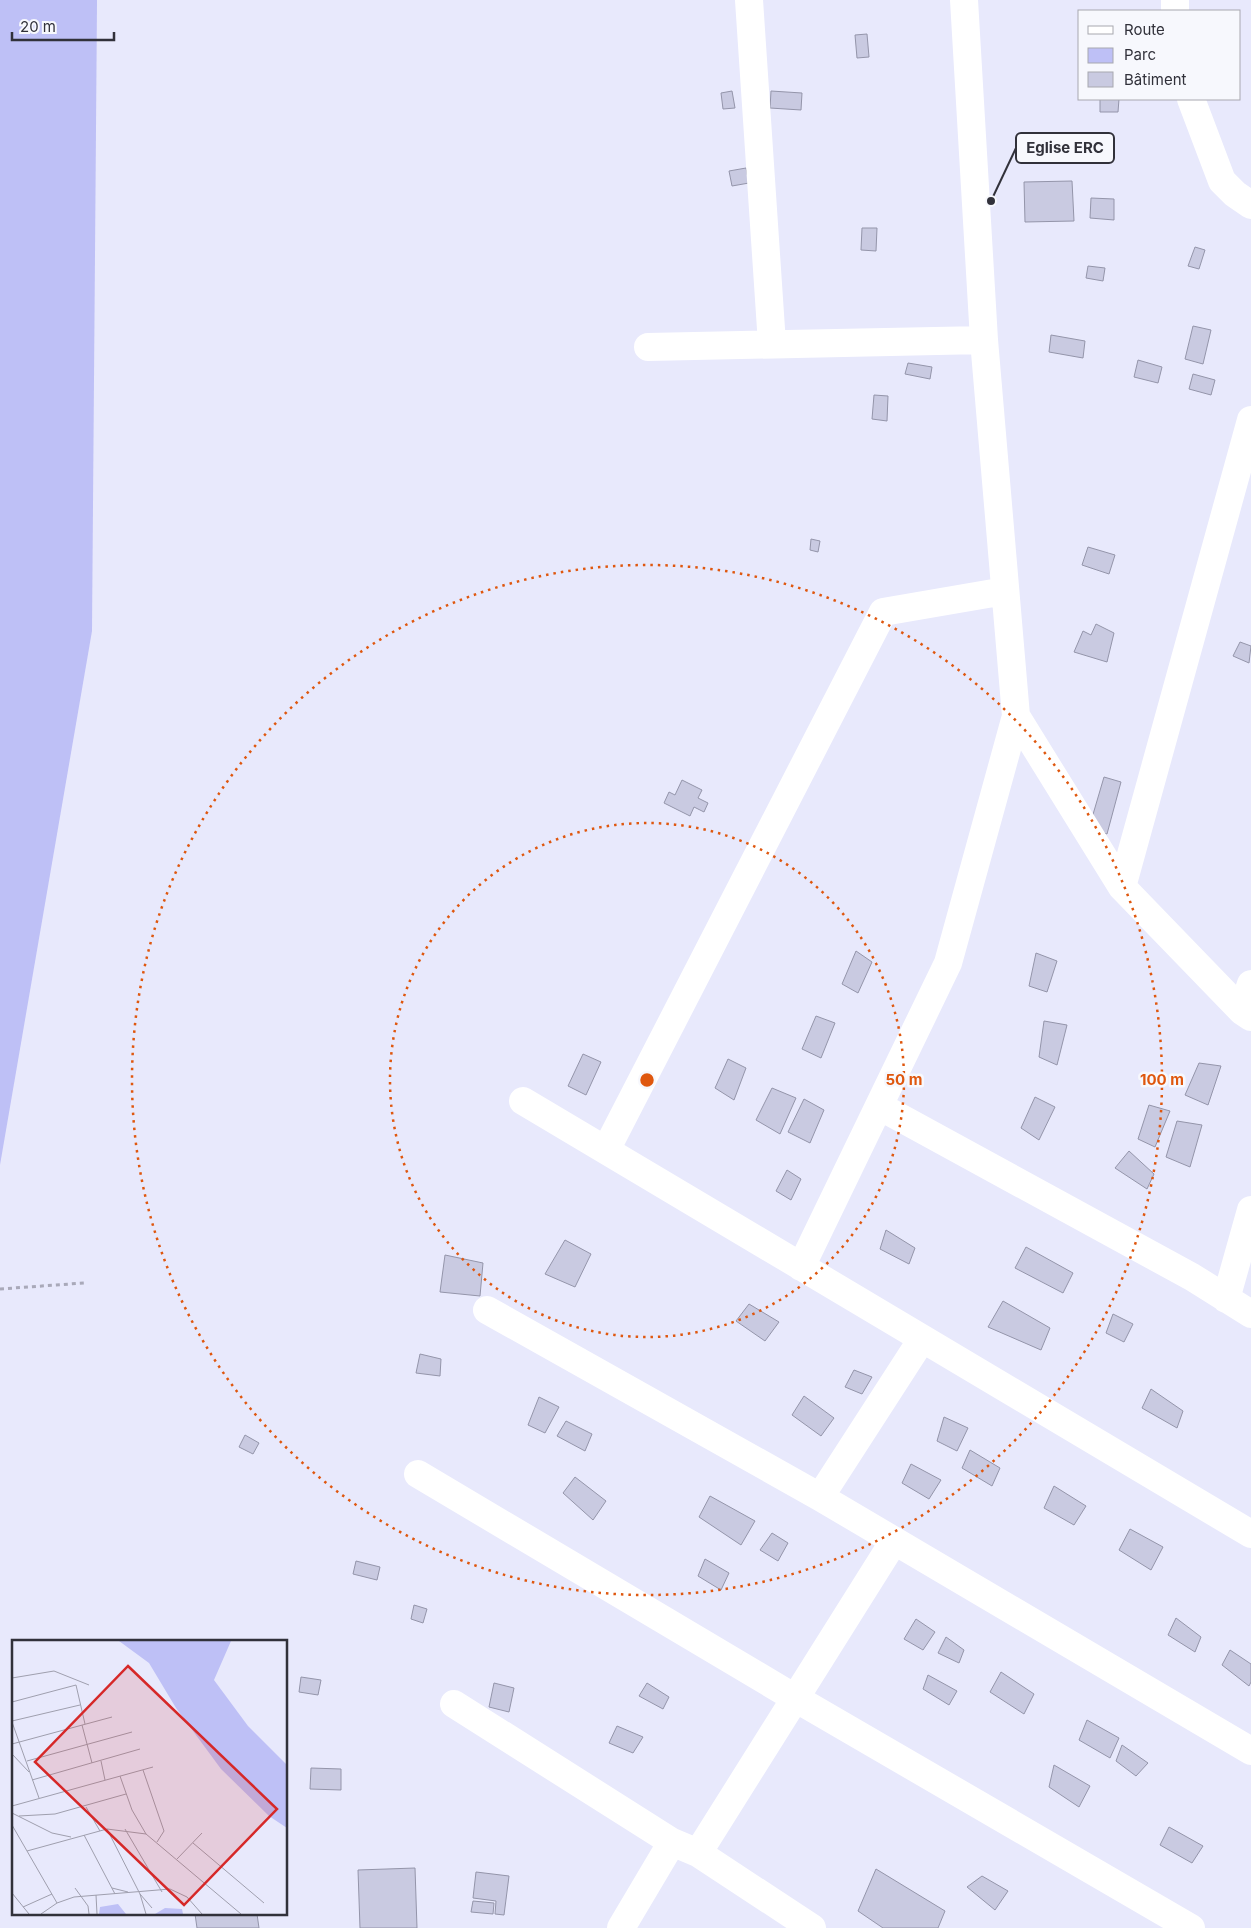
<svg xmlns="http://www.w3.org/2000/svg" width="1251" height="1928" viewBox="0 0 1251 1928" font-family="Inter,sans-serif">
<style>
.green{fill:#bec0f6}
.building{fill:#c9cae1;stroke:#9495aa}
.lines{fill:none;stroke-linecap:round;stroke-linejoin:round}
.path{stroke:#a9a9b9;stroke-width:3;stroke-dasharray:4 4;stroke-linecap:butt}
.street{stroke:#fff;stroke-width:28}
.ring{fill:none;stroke:#df570e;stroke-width:2.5;stroke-dasharray:2.5 5}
.inset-road{fill:none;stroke:#9f9fae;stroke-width:1}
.view{fill:#d62828;fill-opacity:0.15;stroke:#d62828;stroke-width:2.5}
.inset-edge{fill:none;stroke:#31313a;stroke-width:2.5}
.centre{fill:#df570e;stroke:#f7f8fd;stroke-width:2.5}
.ring-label{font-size:15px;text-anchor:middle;font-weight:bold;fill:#df570e;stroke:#f7f8fd;stroke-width:5;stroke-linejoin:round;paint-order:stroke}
.leader{fill:none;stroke:#31313a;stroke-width:2}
.callout-dot{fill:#31313a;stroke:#f7f8fd;stroke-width:2}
.callout{fill:#f7f8fd;stroke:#31313a;stroke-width:2}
.callout-label{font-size:15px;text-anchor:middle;font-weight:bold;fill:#31313a}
</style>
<rect width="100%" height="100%" fill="#e8e9fc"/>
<path class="green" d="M0,0H97V3L92,631L0,1165Z"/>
<path class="building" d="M867,34L869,57L857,58L855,35Z
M732,91L735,108L723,109L721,93Z
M771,91L802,93L801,110L770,108Z
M1100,99H1119L1118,112H1100Z
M746,168L749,183L732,186L729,171Z
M1072,181L1074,221L1025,222L1024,182Z
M1091,198L1114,199V220L1090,218Z
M862,228H877L876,251L861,250Z
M1195,247L1205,250L1199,269L1188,266Z
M1088,266L1105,268L1103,281L1086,278Z
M1193,326L1211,330L1203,364L1185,359Z
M1051,335L1085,341L1083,358L1049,352Z
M1138,360L1162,367L1158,383L1134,377Z
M908,363L932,367L930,379L905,374Z
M1193,374L1215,380L1211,395L1189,389Z
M874,395L888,396L887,421L872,419Z
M811,539L820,541L818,552L810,550Z
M1088,547L1115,555L1109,574L1082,565Z
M1096,624L1114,633L1107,662L1074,652L1083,631L1091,635Z
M1240,642L1251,646L1249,663L1233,656Z
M1104,777L1121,782L1107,834L1089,828Z
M682,780L702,790L698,798L708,803L704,812L694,807L690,816L664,803L669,792L675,795Z
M856,951L872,962L858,993L842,984Z
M1036,953L1057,961L1047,992L1029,986Z
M816,1016L835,1023L821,1058L802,1049Z
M1044,1021L1067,1025L1057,1065L1039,1057Z
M583,1054L601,1062L586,1095L568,1086Z
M728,1059L746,1068L734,1100L715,1088Z
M1199,1063L1221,1066L1208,1105L1185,1095Z
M772,1088L796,1098L780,1134L756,1120Z
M1035,1097L1055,1107L1039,1140L1021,1128Z
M804,1099L824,1110L810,1143L788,1132Z
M1149,1105L1170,1111L1155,1147L1138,1139Z
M1177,1121L1202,1125L1190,1167L1166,1157Z
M1129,1151L1154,1174L1147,1189L1115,1168Z
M787,1170L801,1179L791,1200L776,1191Z
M886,1230L915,1248L909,1264L880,1249Z
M565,1240L591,1254L575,1287L545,1274Z
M1026,1247L1073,1273L1063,1293L1015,1268Z
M445,1255L483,1263L480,1296L440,1292Z
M1003,1301L1050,1328L1041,1350L988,1327Z
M749,1304L779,1322L765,1341L736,1321Z
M1113,1314L1133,1324L1124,1342L1106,1333Z
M420,1354L441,1359L440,1376L416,1373Z
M854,1370L872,1377L862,1394L845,1387Z
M1151,1389L1183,1411L1177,1428L1142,1408Z
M804,1396L834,1418L821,1436L792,1415Z
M539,1397L559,1407L545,1433L528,1425Z
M944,1417L968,1428L957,1451L937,1441Z
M566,1421L592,1434L585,1451L557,1436Z
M245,1435L259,1443L253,1454L239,1447Z
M970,1450L1000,1468L992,1486L962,1468Z
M911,1464L941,1480L929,1499L902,1483Z
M575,1477L606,1501L593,1520L563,1493Z
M1054,1486L1086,1506L1074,1525L1044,1508Z
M710,1496L755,1521L741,1545L699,1517Z
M1130,1529L1163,1547L1151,1570L1119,1550Z
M772,1533L788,1543L778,1561L760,1550Z
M705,1559L729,1573L721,1590L698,1576Z
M356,1561L380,1567L377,1580L353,1574Z
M414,1605L427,1609L423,1623L411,1619Z
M1176,1618L1201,1637L1195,1652L1168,1635Z
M916,1619L935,1632L923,1650L904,1639Z
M946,1637L964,1650L959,1663L938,1653Z
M1230,1650L1251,1664V1682L1249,1686L1222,1665Z
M1001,1672L1034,1694L1024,1714L990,1692Z
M928,1675L957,1691L949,1705L923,1689Z
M301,1677L321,1680L318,1695L299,1692Z
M494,1683L514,1688L509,1712L489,1707Z
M647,1683L669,1697L663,1709L639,1696Z
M1087,1720L1119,1738L1110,1758L1079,1740Z
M617,1726L643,1737L633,1753L609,1743Z
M1122,1745L1148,1763L1136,1776L1116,1761Z
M1054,1765L1090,1786L1079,1807L1049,1787Z
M311,1768L341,1769V1790L310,1789Z
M1169,1827L1203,1846L1192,1863L1160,1845Z
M415,1868L417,1928H360L358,1870Z
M876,1869L945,1911L938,1928H883L858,1911Z
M476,1872L509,1876L504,1915L495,1914L496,1901L473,1898Z
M982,1876L1008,1891L995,1910L967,1887Z
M473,1901L494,1903L493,1914L471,1912Z
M195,1914H257L259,1928H197Z"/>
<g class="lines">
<path class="path" d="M0,1289L84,1283"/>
<path class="street" d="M749,0L772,344
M964,0L984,340L1016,716L1122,887L1242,1011L1251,1017
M1175,11V0
M1191,99L1222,181L1235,194L1251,205
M648,347L984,340
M1122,887L1251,420
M1242,1011L1251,984
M523,1101L1251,1534
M879,1106L1192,1277L1251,1314
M606,1150L883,612L1005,591
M801,1267L948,963L1016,716
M1226,1299L1251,1210
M487,1310L820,1497L1251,1751
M418,1474L795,1698L1191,1928
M820,1497L922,1339
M454,1704L672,1842L698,1853L812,1928
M698,1853L894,1541
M621,1928L672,1842"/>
</g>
<g class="ring">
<circle cx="647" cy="1080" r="257"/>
<circle cx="647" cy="1080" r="515"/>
</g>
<g transform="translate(12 1640)">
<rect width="275" height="275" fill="#e8e9fc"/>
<path d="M107,1H219L202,40L236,86L275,125V188L257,176L209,129L164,68L137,23ZM106,264L114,274H87L88,267ZM153,268L170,269L171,274H143Z" fill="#bec0f6"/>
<path class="inset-road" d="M0,38L42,31L77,45M0,62L64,45L73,84M0,81L68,65M0,82L27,158M70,85L80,123M0,104L100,77M0,114L17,132M15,121L120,92M89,121L93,140M131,130L152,191L145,202M108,136L120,170L134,194M20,140L128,109M0,166L141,127M74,167L88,191M0,173L40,193L59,197M7,176L43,174L114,154M0,185L45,263M95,189L128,254L140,268M113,189L150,252M72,195L103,254M181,203L252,263M15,211L95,189L134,194L229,274M165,219L190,193M63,248L76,266L77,274M100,248L116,252M0,253L17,274M128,254L134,274M84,255L85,274M11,267L40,254M29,274L45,263L62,257L158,249L175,257L190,274"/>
<path class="view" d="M116,26L265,169L172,265L23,122Z"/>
<rect width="275" height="275" class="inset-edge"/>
</g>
<circle cx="647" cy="1080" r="8" class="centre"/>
<g class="ring-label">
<text x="904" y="1085">50 m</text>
<text x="1162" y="1085">100 m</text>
</g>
<path class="leader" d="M991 201L1016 148"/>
<circle class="callout-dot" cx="991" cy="201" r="5"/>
<rect class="callout" x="1016" y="133" width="98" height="30" rx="5"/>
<g class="callout-label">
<text x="1065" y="153">Eglise ERC</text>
</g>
<rect x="1078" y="10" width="162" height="90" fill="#f7f8fd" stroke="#a8a8af"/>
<rect x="1088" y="26" width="25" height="8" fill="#ffffff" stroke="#a8a8af"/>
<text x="1124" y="35" font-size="15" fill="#31313a">Route</text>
<rect x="1088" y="48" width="25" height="15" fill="#bec0f6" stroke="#a8a8af"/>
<text x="1124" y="60" font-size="15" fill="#31313a">Parc</text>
<rect x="1088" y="72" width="25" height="15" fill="#c9cae1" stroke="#a8a8af"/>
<text x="1124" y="85" font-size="15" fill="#31313a">Bâtiment</text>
<path d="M12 32v8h102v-8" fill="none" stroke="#31313a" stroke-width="2.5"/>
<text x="20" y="32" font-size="15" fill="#31313a" stroke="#f7f8fd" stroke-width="4" paint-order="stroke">20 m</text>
</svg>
